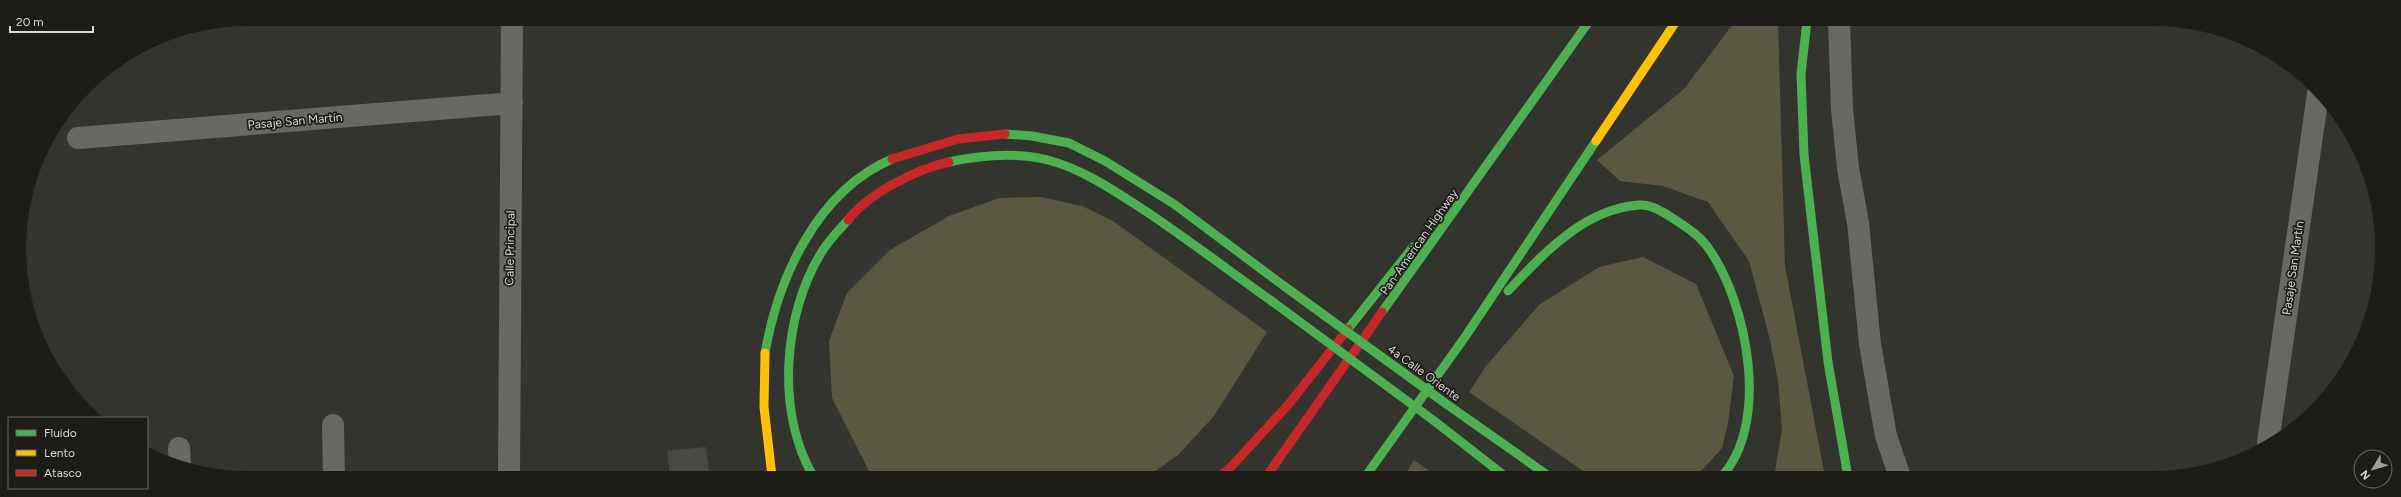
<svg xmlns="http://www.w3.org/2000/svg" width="2401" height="497" viewBox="0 0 2401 497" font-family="Figtree,sans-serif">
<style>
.green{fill:#5b5842}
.building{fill:#494844}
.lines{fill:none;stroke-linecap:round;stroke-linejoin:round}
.street{stroke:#686865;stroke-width:22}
.fast{stroke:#4caf50;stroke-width:9}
.slow{stroke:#ffc107;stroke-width:9}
.jam{stroke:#c62828;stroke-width:9}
.fast-bridge{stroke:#4caf50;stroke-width:9}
.labels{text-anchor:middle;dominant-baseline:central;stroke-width:3.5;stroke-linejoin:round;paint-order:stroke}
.street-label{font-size:12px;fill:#dad9d4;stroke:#1d1c19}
</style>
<rect width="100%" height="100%" fill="#34342f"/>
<path class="green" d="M1736,20L1778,21L1785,266L1825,477H1774L1782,430L1778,381L1770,340L1749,261L1708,202L1663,186L1620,181L1597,160L1684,89Z
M1041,197L1082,206L1113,221L1267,332L1214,416L1178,455L1147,477H872L832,398L829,341L847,293L890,250L949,216L999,198Z
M1643,257L1696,284L1734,376L1728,423L1722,448L1702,470L1688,477H1592L1469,392L1486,366L1539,305L1599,267Z
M1414,460L1438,477H1404Z"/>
<path class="building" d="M706,447L710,476H670L667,451Z"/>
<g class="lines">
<path class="street" d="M1839,21L1842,109L1848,168L1858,223L1870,344L1886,436L1900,477
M78,138L512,103
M333,425L334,476
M2268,442L2318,94
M179,448L180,464
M509,476L512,19"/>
<path class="fast" d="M1807,21L1801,74L1804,155L1828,362L1848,477
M1005,134L1032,136L1069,143L1105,161L1174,204L1284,286
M949,162C981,155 1016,152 1048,160C1085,170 1116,192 1147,212C1190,241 1231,272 1273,302
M1508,291C1544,253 1584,209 1639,205C1653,204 1666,214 1677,221C1689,229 1701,237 1709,249C1747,303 1771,424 1721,477
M1382,312L1590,20
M1348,329L1413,247
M765,353C778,278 817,191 892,159
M1445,403L1550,477
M1433,420L1506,477
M813,476C776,412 783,315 821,253C828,241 839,230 848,220
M1365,477L1465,337L1596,141"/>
<path class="slow" d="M1596,141L1677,20
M765,353L764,407L772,476"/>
<path class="jam" d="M892,159L958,139L1005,134
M848,220C869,193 917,169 949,162
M1219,477L1230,468L1288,405L1348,329
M1266,477L1382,312"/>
<path class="fast-bridge" d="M1284,286L1445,403
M1273,302L1433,420"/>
</g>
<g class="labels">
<g class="street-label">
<text transform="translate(295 121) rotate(-5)">Pasaje San Martín</text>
<text transform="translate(1419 242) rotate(-55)">Pan-American Highway</text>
<text transform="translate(510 248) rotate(-89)">Calle Principal</text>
<text transform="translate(2293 268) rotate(-82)">Pasaje San Martín</text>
<text transform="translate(1424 373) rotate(36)">4a Calle Oriente</text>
</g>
</g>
<path d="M0 0H2401V497H0ZM248 26H2153A222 222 0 0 1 2375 248V249A222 222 0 0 1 2153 471H248A222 222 0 0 1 26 249V248A222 222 0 0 1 248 26Z" fill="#1d1c19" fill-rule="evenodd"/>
<rect x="8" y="417" width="140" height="72" fill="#1d1c19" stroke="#696864"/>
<rect x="16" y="430" width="20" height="6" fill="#4caf50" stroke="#696864"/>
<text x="44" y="437" font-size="12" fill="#dad9d4">Fluido</text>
<rect x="16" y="450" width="20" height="6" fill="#ffc107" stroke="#696864"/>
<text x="44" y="457" font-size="12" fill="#dad9d4">Lento</text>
<rect x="16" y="470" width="20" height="6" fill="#c62828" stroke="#696864"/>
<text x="44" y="477" font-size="12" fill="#dad9d4">Atasco</text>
<g transform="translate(2373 469) rotate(232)"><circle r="19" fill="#1d1c19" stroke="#696864"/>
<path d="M0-3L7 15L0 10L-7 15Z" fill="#a09f9a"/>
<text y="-6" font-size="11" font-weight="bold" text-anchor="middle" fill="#dad9d4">N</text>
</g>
<path d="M10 26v6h83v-6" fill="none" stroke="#dad9d4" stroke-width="2"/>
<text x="16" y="26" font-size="12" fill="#dad9d4" stroke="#1d1c19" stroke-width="3" paint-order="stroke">20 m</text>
</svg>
